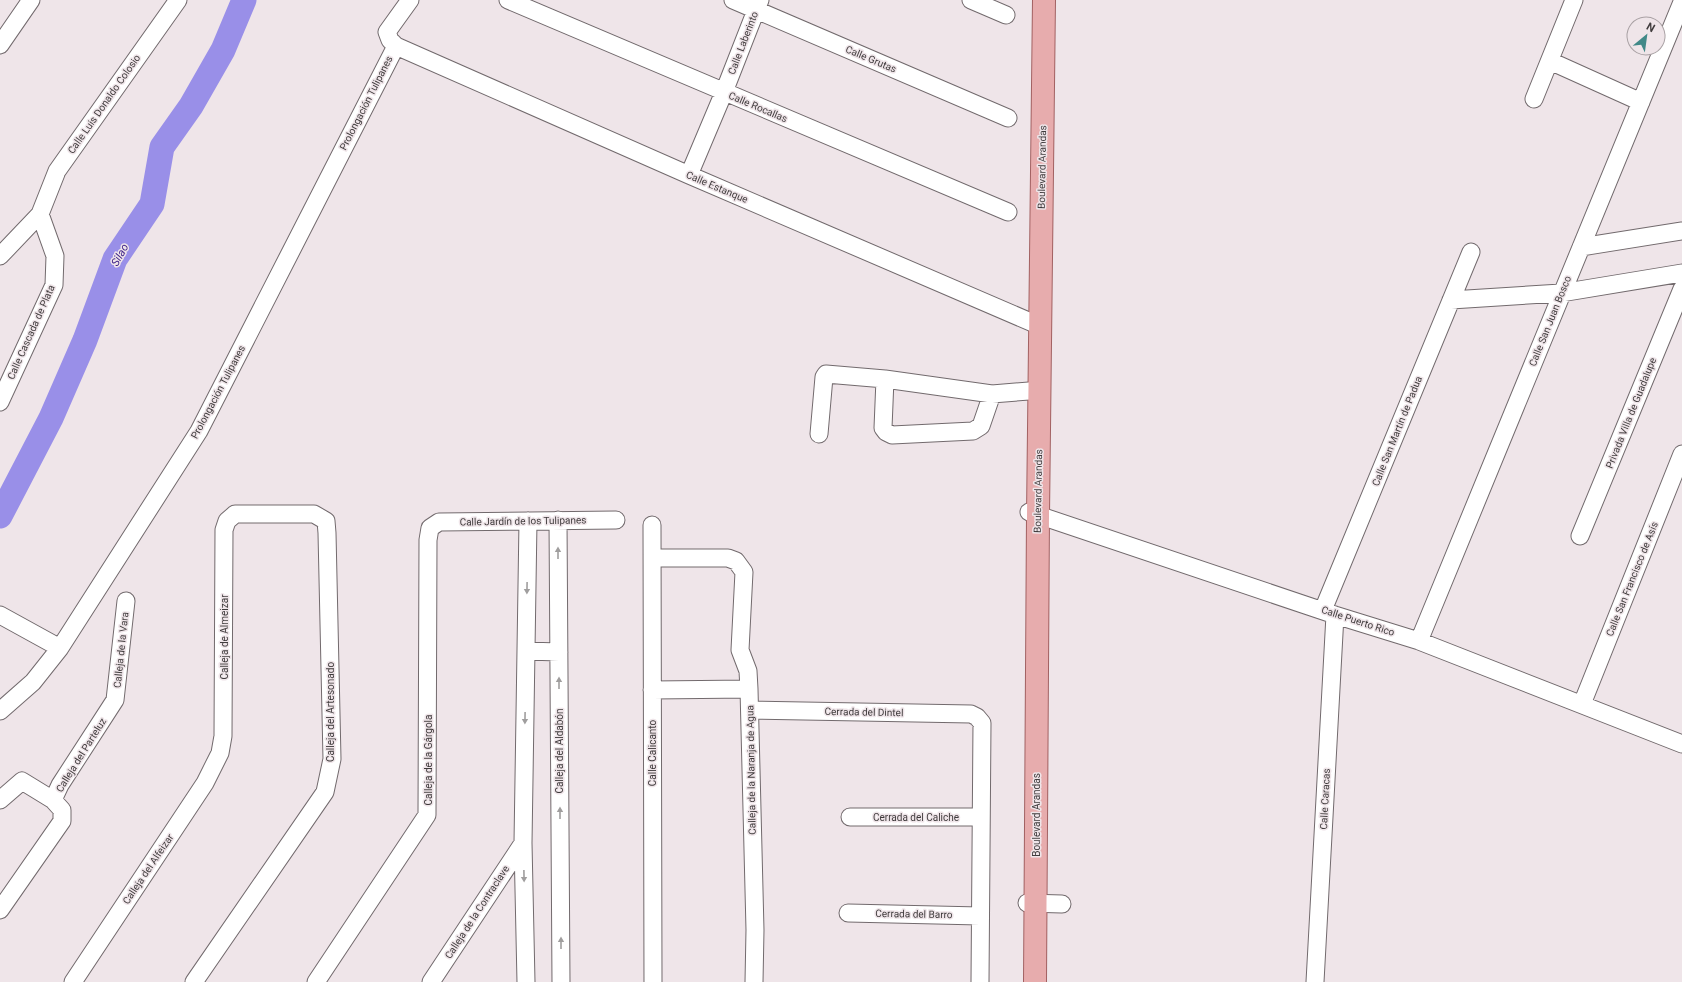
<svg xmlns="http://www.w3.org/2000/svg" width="1682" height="982" viewBox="0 0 1682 982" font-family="Roboto,sans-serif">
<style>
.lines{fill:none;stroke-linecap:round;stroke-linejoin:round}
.river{stroke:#998fe8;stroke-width:25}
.minor-casing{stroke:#726a6d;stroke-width:19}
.major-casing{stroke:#a26162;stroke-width:24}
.minor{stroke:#fff;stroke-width:17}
.major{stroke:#e7acad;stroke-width:22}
.oneway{fill:#a09e9e}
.labels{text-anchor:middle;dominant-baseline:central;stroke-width:3;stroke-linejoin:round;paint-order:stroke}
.street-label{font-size:10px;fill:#403c3d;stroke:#efe5e9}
.water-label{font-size:11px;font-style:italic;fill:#3b1f86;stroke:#efe5e9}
</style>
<rect width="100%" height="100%" fill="#efe5e9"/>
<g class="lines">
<path class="river" d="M0,516L51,418L85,340L115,259L152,204L162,147L191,106L223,50L244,0"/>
<g class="minor-casing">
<path id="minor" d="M410,0L387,32L390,40L396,46L689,175L1040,326
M508,0L1008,212
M733,0L1008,118
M971,0L1006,15
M0,45L31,0
M1550,61L1641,102
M1534,99L1574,0
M689,175L724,92L760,0
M1581,247L1682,231
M0,256L40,214L57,171L178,0
M1451,300L1561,293L1682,273
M885,379L883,428L886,432L892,435L973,431L981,426L992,394
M0,402L54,285L55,256L40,214
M819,434L824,377L826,374L885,379L992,394L1029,391
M1029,512L1335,615L1419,641L1682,744
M558,520L561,982
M652,525L653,982
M1580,536L1682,289
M652,558H728L736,561L744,572L740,650L748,671L749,689L755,930L754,982
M1323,610L1471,252
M0,615L60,648
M1419,641L1682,2
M526,651L559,652
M652,690L749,689
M1582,704L1682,454
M750,710L971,714L977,717L982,723L980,982
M0,711L33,682L60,648L199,431L396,46
M0,800L22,781L53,800
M850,817H981
M1027,903L1062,904
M0,910L62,821V810L53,800L60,785L115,700L126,601
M848,913L980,916
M73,982L205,783L220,753L223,736L224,530L227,521L235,514H314L326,521L327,533L332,759L325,792L194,982
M316,982L427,815L428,540L430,528L439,522L616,520
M431,982L523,843
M526,982L523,843L528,521
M1315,982L1335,615"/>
</g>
<g class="major-casing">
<path id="major" d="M1035,982L1038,515L1044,0"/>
</g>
<use href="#minor" class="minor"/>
<use href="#major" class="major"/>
</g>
<defs><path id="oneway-solid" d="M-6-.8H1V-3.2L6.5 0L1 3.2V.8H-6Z"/></defs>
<g class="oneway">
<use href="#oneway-solid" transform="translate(558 553) rotate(-90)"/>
<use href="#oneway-solid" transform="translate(527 588) rotate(91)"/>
<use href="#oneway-solid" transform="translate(559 683) rotate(-90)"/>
<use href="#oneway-solid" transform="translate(525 718) rotate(91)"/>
<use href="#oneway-solid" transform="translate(560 813) rotate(-90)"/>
<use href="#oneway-solid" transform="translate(524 876) rotate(89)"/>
<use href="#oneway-solid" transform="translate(561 943) rotate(-90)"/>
</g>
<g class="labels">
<g class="street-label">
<text transform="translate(743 43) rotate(-69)">Calle Laberinto</text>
<text transform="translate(871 59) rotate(23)">Calle Grutas</text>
<text transform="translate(366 103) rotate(-63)">Prolongación Tulipanes</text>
<text transform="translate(104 104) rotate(-55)">Calle Luis Donaldo Colosio</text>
<text transform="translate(758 107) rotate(23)">Calle Rocallas</text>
<text transform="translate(1042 167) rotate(-89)">Boulevard Arandas</text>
<text transform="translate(717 187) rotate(23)">Calle Estanque</text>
<text transform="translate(1550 321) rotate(-68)">Calle San Juan Bosco</text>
<text transform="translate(31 332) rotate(-66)">Calle Cascada de Plata</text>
<text transform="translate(218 392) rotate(-62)">Prolongación Tulipanes</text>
<text transform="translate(1631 413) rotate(-68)">Privada Villa de Guadalupe</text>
<text transform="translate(1397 431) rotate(-68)">Calle San Martín de Padua</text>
<text transform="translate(1038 491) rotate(-89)">Boulevard Arandas</text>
<text transform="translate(523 521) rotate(-1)">Calle Jardín de los Tulipanes</text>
<text transform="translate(1632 579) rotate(-68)">Calle San Francisco de Asís</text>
<text transform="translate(1358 621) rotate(18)">Calle Puerto Rico</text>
<text transform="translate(224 637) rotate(-90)">Calleja de Almeizar</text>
<text transform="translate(121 650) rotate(-84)">Calleja de la Vara</text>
<text transform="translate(330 712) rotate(-90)">Calleja del Artesonado</text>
<text transform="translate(864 712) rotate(1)">Cerrada del Dintel</text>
<text transform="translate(559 751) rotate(-90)">Calleja del Aldabón</text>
<text transform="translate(652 753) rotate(-90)">Calle Calicanto</text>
<text transform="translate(81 755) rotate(-58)">Calleja del Parteluz</text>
<text transform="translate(428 760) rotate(-90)">Calleja de la Gárgola</text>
<text transform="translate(751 770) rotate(-91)">Calleja de la Naranja de Agua</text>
<text transform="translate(1325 799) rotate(-87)">Calle Caracas</text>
<text transform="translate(1036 815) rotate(-90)">Boulevard Arandas</text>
<text x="916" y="817">Cerrada del Caliche</text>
<text transform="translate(148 869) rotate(-56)">Calleja del Alfeizar</text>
<text transform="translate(477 912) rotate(-57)">Calleja de la Contraclave</text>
<text transform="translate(914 914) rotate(1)">Cerrada del Barro</text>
</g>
<g class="water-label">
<text transform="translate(120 255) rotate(-60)">Silao</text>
</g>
</g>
<g transform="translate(1646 36) rotate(29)"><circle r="19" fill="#efe5e9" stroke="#a9a1a4"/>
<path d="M0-3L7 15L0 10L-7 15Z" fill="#418988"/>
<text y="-6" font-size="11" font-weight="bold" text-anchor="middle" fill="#403c3d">N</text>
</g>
</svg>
